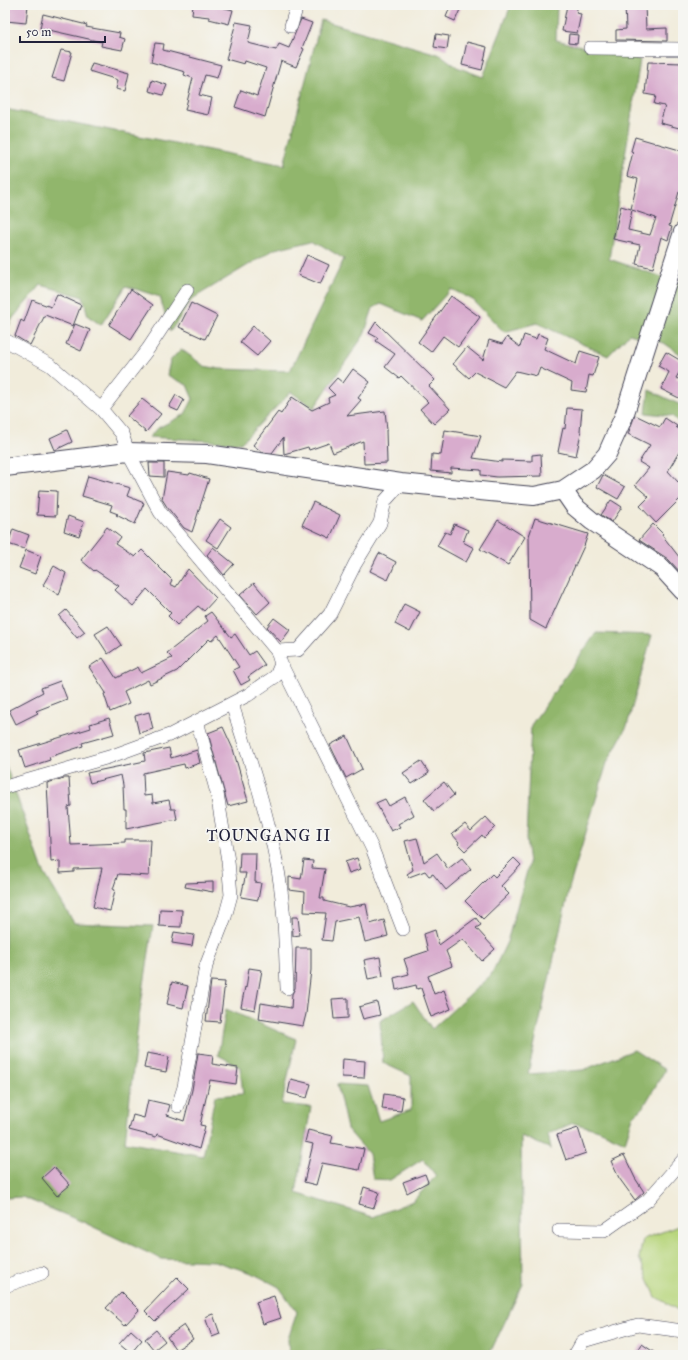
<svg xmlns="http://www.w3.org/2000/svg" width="688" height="1360" viewBox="0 0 688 1360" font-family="'IM FELL Great Primer',serif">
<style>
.green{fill:#b7d57c;stroke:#6c7c5c}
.forest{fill:#91b66c;stroke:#5a6c54}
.building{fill:#d8accd;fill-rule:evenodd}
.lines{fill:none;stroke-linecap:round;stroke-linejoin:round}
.street-casing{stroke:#414053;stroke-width:14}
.secondary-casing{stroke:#414053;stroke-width:20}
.street{stroke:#fff;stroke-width:13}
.secondary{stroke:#fff;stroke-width:18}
.labels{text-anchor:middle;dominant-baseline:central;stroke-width:3.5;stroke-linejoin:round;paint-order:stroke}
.quarter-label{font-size:16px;letter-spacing:1px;fill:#22223b;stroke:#f6f6f2}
</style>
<rect width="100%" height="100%" fill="#f6f6f2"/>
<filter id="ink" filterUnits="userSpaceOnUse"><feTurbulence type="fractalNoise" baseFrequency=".025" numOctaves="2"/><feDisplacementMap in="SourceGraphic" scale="8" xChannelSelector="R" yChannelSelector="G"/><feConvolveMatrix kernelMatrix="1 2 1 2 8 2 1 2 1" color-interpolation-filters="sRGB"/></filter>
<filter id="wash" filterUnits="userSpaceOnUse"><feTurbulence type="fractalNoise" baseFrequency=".012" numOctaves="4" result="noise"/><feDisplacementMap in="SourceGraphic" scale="16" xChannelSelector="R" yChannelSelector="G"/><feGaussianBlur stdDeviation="0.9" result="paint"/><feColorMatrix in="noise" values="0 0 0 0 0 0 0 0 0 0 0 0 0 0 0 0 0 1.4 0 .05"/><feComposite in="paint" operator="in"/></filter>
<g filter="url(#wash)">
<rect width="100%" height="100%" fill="#f1ecdb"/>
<path class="green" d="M683,1222V1313L656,1297L639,1258L643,1239L681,1225Z"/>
<path class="forest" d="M511,5H557L556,40L640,60L609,259L683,284V356L664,343L629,334L608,356L537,323L504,332L473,300L451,289L422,321L381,304L373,308L364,335L314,408L291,392L241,443L149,437L158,428L185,414L193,399L187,385L167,375L170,361L181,349L204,366L220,369L290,371L344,259L313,240L275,249L192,299L170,332L160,297L126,286L101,325L88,316L83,297L41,285L13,318L5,333V109L284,165L321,20L441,55L457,67L483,77Z
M649,390L683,406V426L672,416L646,413Z
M596,633L652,635L627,726L607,763L570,885L528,1074L583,1070L634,1050L665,1070L644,1106L633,1117L625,1142L599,1130L573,1123L548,1134L551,1149L521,1136L523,1284L489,1355H289L288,1339L297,1312L279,1287L252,1273L214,1261L161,1259L83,1222L22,1197L5,1198V763L43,871L74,923L153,926L138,1024L125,1142L203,1156L215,1096L243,1094L240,1067L218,1055L226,1009L296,1039L282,1104L311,1107L296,1193L373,1217L413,1201L436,1176L423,1159L390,1180L373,1179L369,1154L347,1129L337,1084L368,1086L379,1121L411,1110V1076L383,1063L380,1021L413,1001L432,1029L491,975L507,942L529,864L526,839L531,725Z"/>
<g id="blocks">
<path class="building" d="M7,5H28L26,23L6,21Z
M193,5H213L233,10L229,24L209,19V17L192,15Z
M451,5H462L455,21L446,17Z
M567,5H578L576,13L581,14L577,33L562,31Z
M625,5H645L646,29L667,28V41L616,40V30L626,29Z
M43,14L87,25L86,27L120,33L119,37L125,39L122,50L101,46L102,42L40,28Z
M301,19L312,23L302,48L304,49L296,67L281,61L265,117L235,107L241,90L257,96L266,68L245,61L244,64L226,59L236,22L252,25L248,43L276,50L279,44L289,48Z
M436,34L449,36L447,49L434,47Z
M569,34L578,35L577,44L568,43Z
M467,42L487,47L482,70L462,65Z
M155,43L164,44L163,50L221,65L217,78L205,75L199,95L212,98L208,115L185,110L193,78L184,75L185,72L151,62Z
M61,50L72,52L64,81L52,78Z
M648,62L683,63V129L660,123L665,106L654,104L656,96L645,94Z
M92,63L129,73L125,91L116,89L118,80L89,71Z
M152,80L167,85L163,95L149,91Z
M635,137L683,151V193L679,192L669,226L672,227L668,240L661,237L653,268L636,264L640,245L613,239L621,206L631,209L638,179L627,176L633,152L631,151ZM632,210L656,218L650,235L628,230Z
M307,255L329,265L320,284L298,275Z
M131,289L153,305L131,339L109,325Z
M57,294L81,305L73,326L45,315L30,345L15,336L21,320L24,322L32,300L51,307Z
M451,296L480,317L458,347L443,336L431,352L418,342Z
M191,303L217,316L205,339L179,327Z
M376,322L435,380L429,386L450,409L434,424L420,409L428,402L401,376L399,378L385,367L395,354L376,341L378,338L369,333Z
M75,324L90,330L81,351L66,344Z
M253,326L270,341L257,356L240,342Z
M538,334L548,338L544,349L576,364L580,351L599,357L593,376L589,375L586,392L571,390L572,383L540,368L537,376L516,371L504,387L475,372L469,378L453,364L467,347L483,360L489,340L502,344L507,337L520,347L524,335L536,339Z
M666,352L683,362V366L676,378L683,381V400L661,389L669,372L658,366Z
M353,369L370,382L358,398L361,400L347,416L385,411L387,430H386L387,463L364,464L363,441L333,453L329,443L309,450L308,447L284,454L283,438L272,453L262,452L253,445L278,412L281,414L292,397L312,410L329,402L328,398L335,395L328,388L337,378L343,383Z
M176,395L184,400L178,411L169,407Z
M142,399L161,414L146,432L127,416Z
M567,408L582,409L580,432L581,433L576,456L558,452L563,428L565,429Z
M635,415L660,427L665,418L677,426L676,427L683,432V455L679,452L668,471L678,482L683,478V496L656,523L640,506L649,497L635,485L649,468L639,462L650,445L628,434Z
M67,430L72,442L55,450L50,438Z
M445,430L481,436L473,458L502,462V460L532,461V455L541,454L542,476L497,477L481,475V470L451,468V473L431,471L432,454L441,455Z
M149,463H164V477L150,476Z
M167,472L189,475L190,473L209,479L192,532L184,528L167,507L162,499Z
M603,475L625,487L618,499L597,487Z
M88,476L130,488L127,496L144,503L135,524L116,515L118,514L110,511L112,505L82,496Z
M39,490L57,491L56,516L37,515Z
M611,500L622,507L612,522L601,515Z
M313,502L340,515L330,538L302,525Z
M68,516L84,522L79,536L64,531Z
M535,518L588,534L584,546L546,629L530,620L529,536Z
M220,519L231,527L218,548L206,540Z
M498,520L525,537L508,565L480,549Z
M454,524L468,530L463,542L474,548L466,562L437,546L445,532L450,534Z
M653,524L663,534L662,535L683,562V575L668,559L639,540Z
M107,527L120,537L115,544L135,557L142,550L172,580L170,584L176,587L188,569L216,598L204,611L198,606L177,625L168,616L171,613L147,589L133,606L115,590L119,586L95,570L94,571L81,560Z
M13,529L29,535L24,549L8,544Z
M213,547L234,564L224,575L207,555Z
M26,550L41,556L35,574L19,568Z
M379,553L396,562L388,580L370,571Z
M54,566L66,573L59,595L43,585Z
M254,583L270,602L257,614L240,595Z
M404,604L420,612L410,632L395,624Z
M66,610L85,632L77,638L59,616Z
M211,612L231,637L235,634L249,655L255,651L265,665L248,677L250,680L241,685L233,670L239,667L218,635L211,641L209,639L177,671L150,684L148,680L124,692L129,704L110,712L104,694L106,693L89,667L103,658L116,678L138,667L141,673L172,658L167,653L208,621L205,616Z
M274,618L290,630L281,642L267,627Z
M108,626L121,645L108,654L95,634Z
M60,681L67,699L36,711L38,713L16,724L9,710L43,692L41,688Z
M149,712L153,729L139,733L135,716Z
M109,718L114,734L82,743L83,746L49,757L50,760L25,768L19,750L91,728L90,724Z
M223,727L233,749L248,801L228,806L208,733Z
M347,736L362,769L346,778L330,745Z
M169,748L171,758L197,750L200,763L185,768L184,764L143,773L144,796L152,795L153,803L169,800L171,809H175L177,819L126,829V809H124L123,785L121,775L90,783L87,773L145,761L144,753Z
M421,761L429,773L412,784L403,773Z
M64,778H69L71,806L68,807L71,845L125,843V840H151L149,876L118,874L113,889L115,890L110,911L93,907L102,868L74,869V872L60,873V861L51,862L47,783Z
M444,782L454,795L434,811L424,799Z
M405,797L414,815L398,824L400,827L391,831L376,803L385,799L389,806Z
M486,817L495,827L484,838L482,835L465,851L458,844L459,842L452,834L465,824L471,831Z
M417,838L424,862L437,853L448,869L462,858L471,869L446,890L433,874L429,876L425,871L409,877L407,874L413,870L405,841Z
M240,853H256L255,882L261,883L258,900L241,897L246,873H239Z
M357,858L361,869L349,873L345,862Z
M514,858L521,865L501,886L509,894L483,919L465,901L492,874L495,877Z
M304,860L313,861L312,868L325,869L320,898H324V901L349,907L366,904L370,924L384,920L388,936L365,942L359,917L335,922L332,941L322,940L326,913L304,912L305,892L289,890V877L301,879Z
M213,882V892L185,887L186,883Z
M160,909L182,910L181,927L159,926Z
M292,917H298L300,935L293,936Z
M476,918L481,925L476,928L495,949L482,961L463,939L446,951L452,966L428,976L434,994L444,990L451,1009L431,1017L421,988L417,989L416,985L396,990L394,978L409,974L404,959L428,951L424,934L435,930L439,945Z
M174,932L194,935L192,946L172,943Z
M296,948H311V970L306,1014L303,1026L259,1019L261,1003L291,1008L292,994L295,988Z
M380,957L383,976L368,979L364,960Z
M249,968L262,970L255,1010L241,1007L245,987L246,988Z
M211,981L225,982L220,1022L206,1021Z
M172,982L188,986L183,1008L167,1004Z
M348,998V1018L334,1019L332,999Z
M377,1002L380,1015L363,1019L359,1007Z
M147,1053L169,1057L166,1072L144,1068Z
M198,1053L213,1055L212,1064L238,1068L236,1084L210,1080L200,1125L205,1126L199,1149L157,1134L156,1137L129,1130L133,1115L144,1118L148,1100L170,1105L167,1115L184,1121L192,1090Z
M343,1059L365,1061L364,1078L342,1077Z
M291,1079L311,1084L307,1098L288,1093Z
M384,1094L403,1097L401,1111L382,1109Z
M578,1128L586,1153L566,1160L557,1135Z
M308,1130L333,1136L331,1143L364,1149L359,1170L322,1163L316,1185L304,1182L313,1144L305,1142Z
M624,1155L635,1178L644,1192L635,1200L619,1178L611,1161Z
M54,1167L70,1185L57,1196L42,1178Z
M425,1174L428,1182L407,1193L403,1182Z
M364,1187L379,1192L374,1208L359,1204Z
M177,1277L189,1289L155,1321L145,1311Z
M121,1292L139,1310L125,1325L106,1308Z
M274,1296L281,1318L263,1324L256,1302Z
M213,1314L220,1334L212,1337L205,1317Z
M184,1325L193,1339L176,1350L167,1337Z
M131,1330L142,1340L131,1353L119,1343Z
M156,1330L165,1341L154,1350L145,1339Z
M642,1344L658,1355H635Z"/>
</g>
</g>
<g filter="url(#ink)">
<use href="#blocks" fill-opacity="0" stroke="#414053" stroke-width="1"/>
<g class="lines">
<g class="street-casing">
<path id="street" d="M291,26L297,5
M590,48L683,49
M5,340L50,365L101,409L122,434L128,452L160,512L277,651L281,664L276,676L248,695L172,734L109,757L5,787
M101,409L148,349L187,290
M277,651L298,650L330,614L355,564L380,523L385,501L401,483
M281,664L372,848L403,929
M232,704C248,755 266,807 276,860C285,902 285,945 287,988
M178,1106L184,1087L206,966L225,917L231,895L228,861L217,793L197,721
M559,1230L604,1231L648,1200L683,1160
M5,1286L42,1273
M575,1355L583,1341L638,1325L683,1331"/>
</g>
<g class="secondary-casing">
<path id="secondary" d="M5,467L128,452L207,454L401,483L490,492L534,496L563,490L593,470L607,454L624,416L683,232
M563,490L574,506L592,521L662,568L683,591"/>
</g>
<use href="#street" class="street"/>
<use href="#secondary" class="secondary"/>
</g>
</g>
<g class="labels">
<g class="quarter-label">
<text x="269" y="835">TOUNGANG II</text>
</g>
</g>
<rect width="688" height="1360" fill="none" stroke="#f6f6f2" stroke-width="20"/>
<path d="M20 36v6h85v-6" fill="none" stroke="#22223b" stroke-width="2"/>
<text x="26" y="36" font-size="12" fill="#22223b" stroke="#f6f6f2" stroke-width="3" paint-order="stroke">50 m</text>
</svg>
